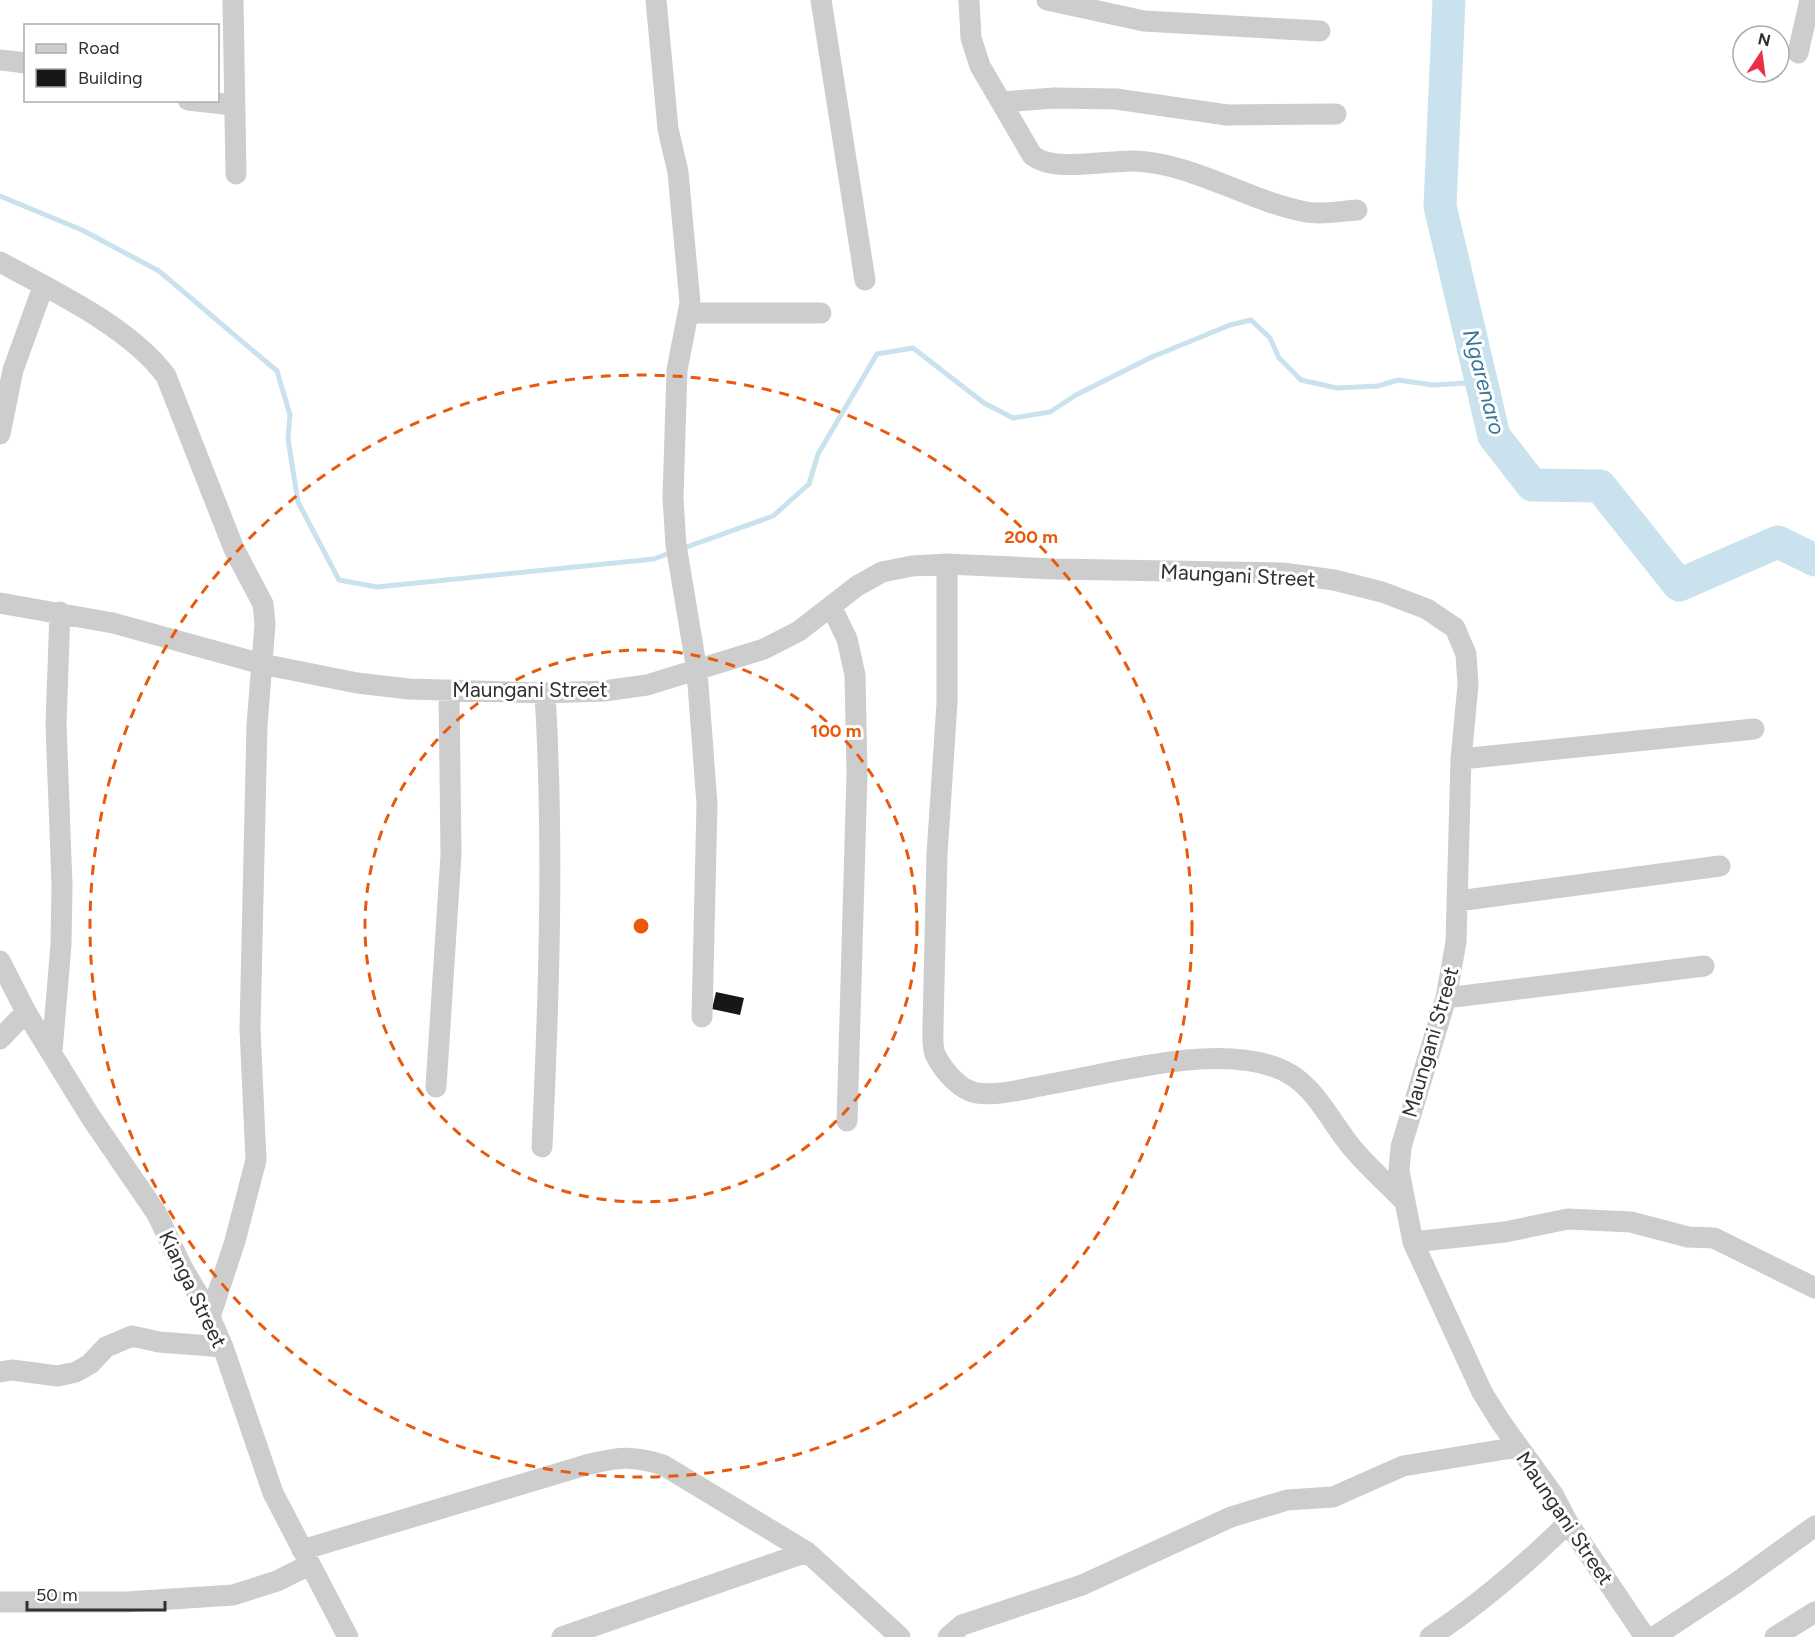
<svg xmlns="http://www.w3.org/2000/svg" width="1815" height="1637" viewBox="0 0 1815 1637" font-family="Figtree,sans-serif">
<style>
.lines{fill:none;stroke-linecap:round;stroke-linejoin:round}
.stream{stroke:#cae2ee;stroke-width:5}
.river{stroke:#cae2ee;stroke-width:33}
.building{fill:#171717}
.minor{stroke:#cdcdcd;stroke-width:21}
.ring{fill:none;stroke:#e8590c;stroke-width:3;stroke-dasharray:10 8}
.labels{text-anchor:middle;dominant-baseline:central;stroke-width:6;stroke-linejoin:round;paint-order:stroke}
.street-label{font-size:21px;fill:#303030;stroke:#fff}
.water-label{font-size:22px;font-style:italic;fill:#3b7796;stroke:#fff}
.centre{fill:#e8590c;stroke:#fff;stroke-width:3}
.ring-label{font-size:18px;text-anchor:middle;font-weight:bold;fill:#e8590c;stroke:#fff;stroke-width:6;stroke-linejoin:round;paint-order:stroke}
</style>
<rect width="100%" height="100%" fill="#fff"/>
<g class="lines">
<path class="stream" d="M0,196L82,230L159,271L277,371L290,415L288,439L298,502L339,580L377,587L654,559L672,552
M681,549L773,516L809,484L818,454L877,354L913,348L984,403L1013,418L1050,412L1076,395L1152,357L1230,325L1251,320L1270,338L1279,358L1301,380L1337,388L1378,386L1398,380L1433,385L1481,382"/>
<path class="river" d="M1449,0L1440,206L1494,436L1532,485L1600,486L1679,585L1778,542L1815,560"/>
</g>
<path class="building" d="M716,992L744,998L740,1015L712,1009Z"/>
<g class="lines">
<path class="minor" d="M233,0L236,174
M656,0L668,129L678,172L690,303L677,370L673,498L676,545L697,671L707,804L702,1017
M821,0L865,280
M969,0L971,38L980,66L1032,155C1052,173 1108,160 1135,161C1196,164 1247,201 1306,212C1321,215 1341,211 1357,210
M1047,0L1144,21L1320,31
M1798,53L1810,0
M0,60L26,63
M188,100L233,105
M1001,102L1055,98L1116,99L1227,115L1336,114
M0,262C53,291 130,327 166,376L234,549L263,604L265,624L257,725L250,1029L256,1160L235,1241L210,1317
M689,313H821
M0,434L13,370L43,287
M947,564V703L937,854L933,1026C933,1035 932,1046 935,1054C942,1069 960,1091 977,1093C998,1096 1024,1089 1045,1085C1112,1074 1210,1044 1275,1067C1310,1079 1325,1112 1346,1140C1362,1162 1384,1180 1403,1200
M0,603L113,623L262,664L357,683L409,689L545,693L604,691L647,685L764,649L799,631L857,586L882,572L912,566L947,564L1053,569L1283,573L1334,580L1382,592L1427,609L1455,628L1466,654L1468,685L1461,759L1456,942L1446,998L1401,1147L1399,1171L1413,1242L1482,1392L1500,1421L1554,1496L1568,1523L1645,1637
M831,606L847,639L855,675L857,774L847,1121
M1461,759L1754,729
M1458,901L1720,866
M0,961L26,1012L90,1116L157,1214L182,1267L205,1306L223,1347L273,1493L348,1637
M1446,998L1704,966
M0,1039L26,1012
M52,1051L61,945L62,885L56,724L60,612
M436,1087L451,855L449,690
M542,1147C549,996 554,845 545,693
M1413,1242L1505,1232L1568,1219L1631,1222L1688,1237L1714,1238L1815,1288
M0,1372L12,1370L58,1376L76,1372L90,1364L106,1347L132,1336L159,1342L223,1347
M302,1550L586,1465C618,1457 631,1455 663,1465L807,1552L900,1637
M0,1602H126L233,1595L277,1581L309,1565
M562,1637L807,1552
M948,1637L962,1625L1082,1585L1231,1517L1287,1500L1333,1497L1403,1466L1518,1447
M1430,1637C1480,1604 1525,1565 1568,1523
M1654,1637L1736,1583L1815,1526
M1775,1637L1815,1612"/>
</g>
<g class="ring">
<circle cx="641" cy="926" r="276"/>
<circle cx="641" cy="926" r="551"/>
</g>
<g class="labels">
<g class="street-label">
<text transform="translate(1238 575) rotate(3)">Maungani Street</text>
<text x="530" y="689">Maungani Street</text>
<text transform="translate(1430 1042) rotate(-74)">Maungani Street</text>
<text transform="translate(193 1289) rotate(64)">Kianga Street</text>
<text transform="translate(1565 1518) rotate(56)">Maungani Street</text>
</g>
<g class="water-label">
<text transform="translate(1484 382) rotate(75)">Ngarenaro</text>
</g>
</g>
<circle cx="641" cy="926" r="9" class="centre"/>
<g class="ring-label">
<text x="1031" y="543">200 m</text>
<text x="836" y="737">100 m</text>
</g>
<rect x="24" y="24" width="195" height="78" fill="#ffffff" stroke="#acacac" stroke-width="1.5"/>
<rect x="36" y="44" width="30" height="9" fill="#cdcdcd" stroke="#acacac" stroke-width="1.5"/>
<text x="78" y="54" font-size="18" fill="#303030">Road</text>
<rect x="36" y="69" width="30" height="18" fill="#171717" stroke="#acacac" stroke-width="1.5"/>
<text x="78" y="84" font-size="18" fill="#303030">Building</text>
<g transform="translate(1761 54) rotate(13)"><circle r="28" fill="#ffffff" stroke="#acacac" stroke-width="1.5"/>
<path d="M0-4.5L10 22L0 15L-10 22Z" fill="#ea3047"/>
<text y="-9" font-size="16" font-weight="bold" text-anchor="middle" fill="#303030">N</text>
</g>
<path d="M27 1601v9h138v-9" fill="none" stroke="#303030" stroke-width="3"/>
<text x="36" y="1601" font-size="18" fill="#303030" stroke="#ffffff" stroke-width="4.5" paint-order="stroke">50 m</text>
</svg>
